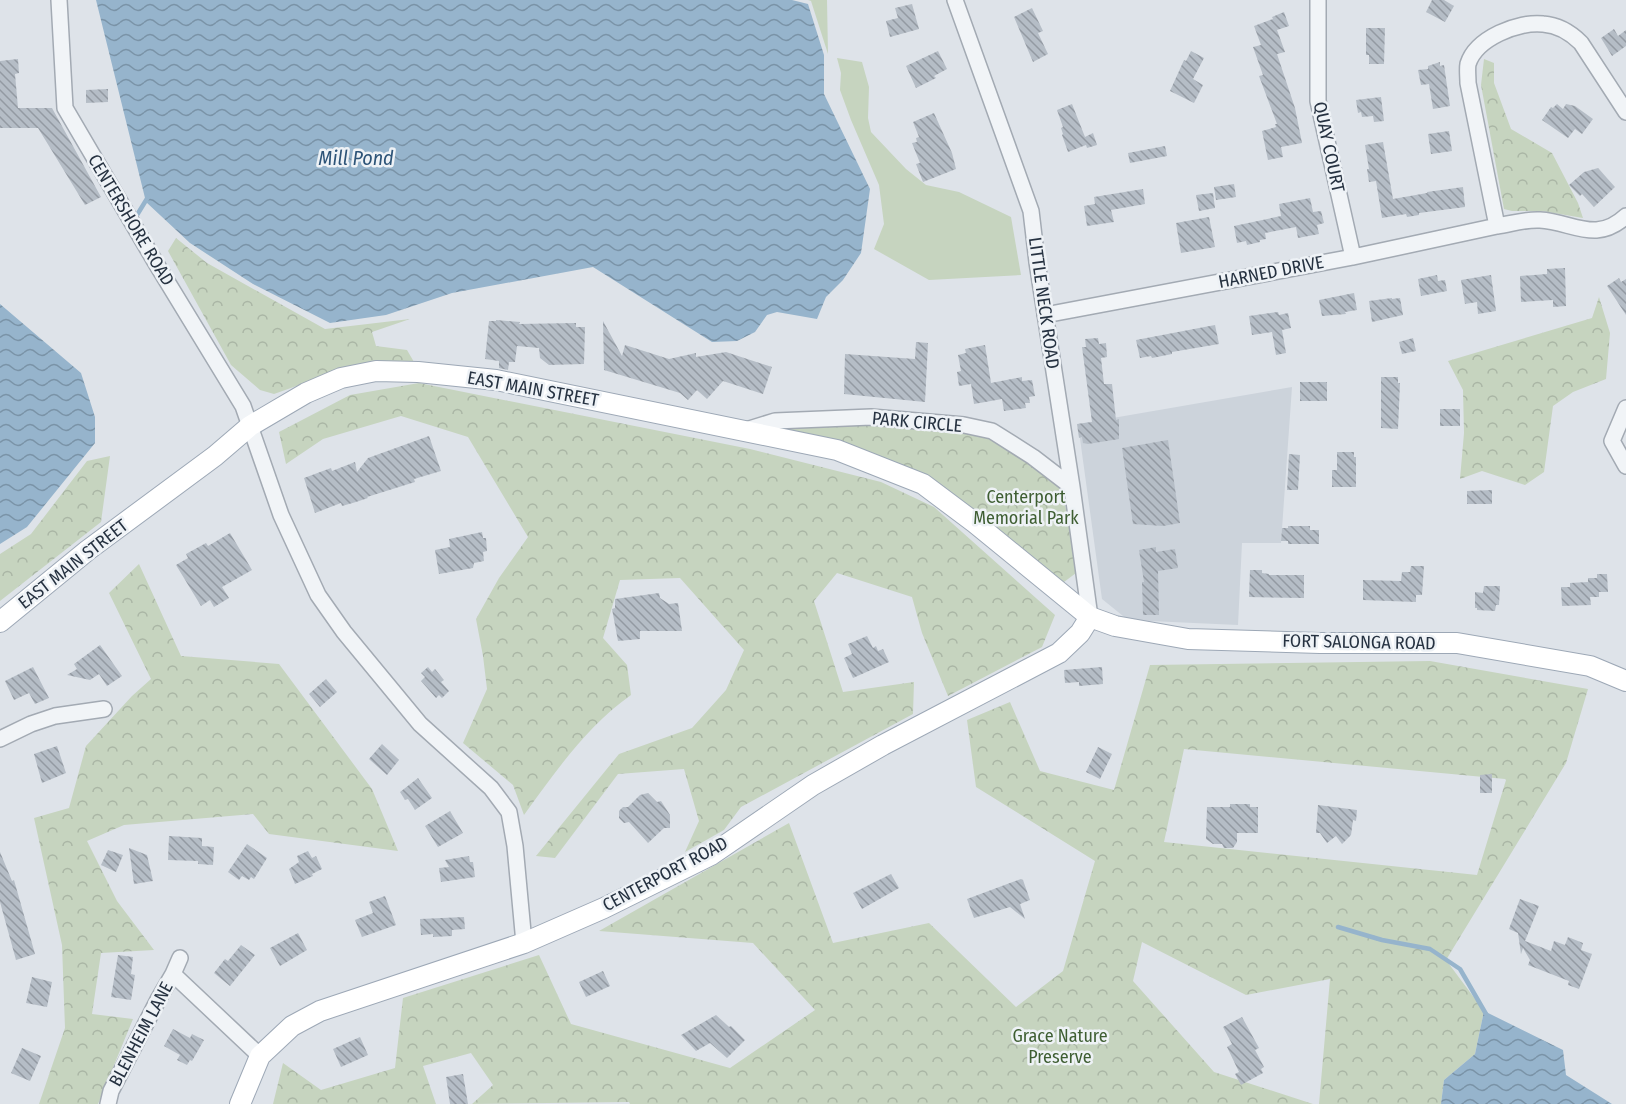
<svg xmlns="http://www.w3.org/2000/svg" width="1626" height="1104" viewBox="0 0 1626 1104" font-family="'Fira Sans Condensed',sans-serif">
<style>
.built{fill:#ccd3db}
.grass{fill:#c6d4bf}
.forest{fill:url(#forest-crowns);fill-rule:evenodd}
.water{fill:url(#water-waves)}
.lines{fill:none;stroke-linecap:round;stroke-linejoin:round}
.stream{stroke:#96b4cc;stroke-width:4.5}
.building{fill:url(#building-back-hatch)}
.minor-casing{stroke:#a3aab3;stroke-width:18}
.major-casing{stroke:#9da8b6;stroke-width:22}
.minor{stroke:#f1f4f7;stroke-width:15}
.major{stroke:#fff;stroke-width:20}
.labels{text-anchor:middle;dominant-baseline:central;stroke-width:5;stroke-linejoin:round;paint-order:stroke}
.street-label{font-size:18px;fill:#263241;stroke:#eef2f6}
.park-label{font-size:18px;fill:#3e5e32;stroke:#eef2f6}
.water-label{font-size:20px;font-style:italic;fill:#2d5478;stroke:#eef2f6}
</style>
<defs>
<pattern id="forest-crowns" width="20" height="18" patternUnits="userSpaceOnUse" patternTransform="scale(1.5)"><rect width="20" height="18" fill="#c6d4bf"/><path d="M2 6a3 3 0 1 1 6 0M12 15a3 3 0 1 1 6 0" fill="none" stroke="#aab6a5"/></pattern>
<pattern id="water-waves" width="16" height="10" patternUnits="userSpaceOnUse" patternTransform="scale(1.5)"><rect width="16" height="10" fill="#96b4cc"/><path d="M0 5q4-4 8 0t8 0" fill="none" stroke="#7a93a7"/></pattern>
<pattern id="building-back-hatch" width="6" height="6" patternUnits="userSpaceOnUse" patternTransform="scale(1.5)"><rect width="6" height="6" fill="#b5bdc6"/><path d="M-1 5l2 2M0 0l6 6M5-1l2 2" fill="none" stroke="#939aa2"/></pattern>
</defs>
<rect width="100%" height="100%" fill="#dee3e9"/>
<path class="built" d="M1292,387L1281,543H1242L1238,625L1128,620L1102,599L1078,424Z"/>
<path class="grass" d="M808,0H827L828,54L811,1Z
M837,58L862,62L869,87L868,118L871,132L906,169L926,185L959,192L1011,217L1021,275L929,280L874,249L884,224L879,185L851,120L840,90L841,73Z"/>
<path class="forest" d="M1484,59L1494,63V83L1511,129L1552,153L1578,203L1583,218L1542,211H1512L1504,209L1481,85Z
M176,238L207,263L325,329L410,319L372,332L376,346L407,350L414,362L333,373L274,394L260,390L231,365L168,251Z
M1599,297L1610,333L1606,379L1573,392L1553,406L1544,472L1525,485L1482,471L1460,479L1464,433L1463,390L1448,361L1592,318Z
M419,383L750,449L881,482L934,507L1055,615L1042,647L948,696L922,633L912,597L837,573L814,601L843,692L914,682L913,714L741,807L724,830L685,852L699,821L684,769L618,774L555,858L536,856L619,754L692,728L726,690L744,650L680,578L620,580L603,638L627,665L631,695C588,725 555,772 524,815L513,785L463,743L487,689L483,656L476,619L499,578L528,537L468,437L401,416L323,439L286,464L279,432L350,395Z
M868,420L987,434L1005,449L1020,456L1061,486L1070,528L1076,573L1060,585L929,482L760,430Z
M110,456L101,522L0,601V554L31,534L87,461Z
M139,564L181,656L279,664L372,789L398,851L269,834L253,814L124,825L87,841L117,901L154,950L101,953L92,1014L133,1019L98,1104H39L65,1028L62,945L34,818L69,808L86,746L132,696L151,679L109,593Z
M1430,661L1588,689L1566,763L1446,960L1484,1011L1475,1054L1444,1080L1441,1104H1319L1330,979L1246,995L1142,942L1133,981L1214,1072L1313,1104H630L629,1102L472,1104L493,1085L471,1053L423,1066L436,1104H273L283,1063L321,1090L395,1068L403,998L539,955L571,1024L730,1068L815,1010L753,943L599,931L789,823L833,943L929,923L1016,1007L1063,971L1095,861L976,787L967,720L1010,702L1040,771L1114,790L1150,665ZM1184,749L1505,779L1506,780L1477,875L1164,842Z"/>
<path class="water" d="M96,0H792L808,4L824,55V94L870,189L861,253L843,280L826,297L817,319L777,312L767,315L755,332L737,341L712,342L593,267L452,293L386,315L330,323L253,284L190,243L146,202Z
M0,304L81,373L95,417V443L27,527L0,544Z
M1484,1011L1563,1050L1566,1075L1612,1104H1441L1444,1080L1475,1054Z"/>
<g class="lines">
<path class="stream" d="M137,215L148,197
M1338,927L1382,940L1430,949L1460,969L1486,1014"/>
</g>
<path class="building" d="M1432,0H1444L1454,6L1445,22L1426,12Z
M912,4L919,29L890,37L886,21L898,18L895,8Z
M1032,8L1043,31L1038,33L1048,54L1033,62L1014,17Z
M1284,12L1289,26L1277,30L1285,52L1277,54L1295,108L1302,143L1281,147L1283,157L1268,160L1262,131L1276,127L1275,124H1277L1259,76L1263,75L1253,47L1261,45L1254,26L1273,19L1272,17Z
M1366,28H1385L1384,64H1369V55H1366Z
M1614,29L1618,36L1626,30V46L1612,56L1601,38Z
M938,51L947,69L934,76L936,78L916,88L906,66Z
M1191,51L1204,58L1193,79L1203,85L1194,103L1170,91L1184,60L1186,61Z
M18,59L19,73L15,74L18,108H52L101,197L85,205L38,128H0V61Z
M1440,62V66L1444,65L1450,106L1433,109L1429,84L1421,85L1418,70L1428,69V66Z
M108,89V102L86,103V90Z
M1381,97L1384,121L1374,122L1373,116L1362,117L1361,112L1358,113L1356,100Z
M1072,104L1085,137L1093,133L1097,145L1087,148L1086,145L1068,152L1062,135L1063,134L1061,128L1063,127L1057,110Z
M1557,104L1563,109L1566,104L1575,106L1593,119L1582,134L1575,129L1568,138L1542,120L1551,107L1553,108Z
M934,113L952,153L956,169L923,182L916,164L920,163L912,143L917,142L916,138L919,137L913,122Z
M1449,131L1452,151L1431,154L1428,134Z
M1383,142L1393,199L1427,193V192L1463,187L1465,207L1419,213V215L1407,217L1406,214L1382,218L1376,181L1369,182L1367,169H1369L1365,145Z
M1165,146L1167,156L1130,163L1128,153Z
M1598,168L1615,187L1594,207L1582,194L1580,196L1569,185L1584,172Z
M1234,184L1236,197L1216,200L1214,187Z
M1143,189L1145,204L1111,210L1114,222L1087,226L1084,206L1095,204L1094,197Z
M1213,193L1215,208L1199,211L1196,195Z
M1310,198L1313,212L1321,211L1324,223L1317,225L1319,234L1298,238L1296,227L1265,233L1266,239L1260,240V242L1247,245L1246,241L1237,243L1234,226L1281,216L1279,204Z
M1209,217L1215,247L1181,253L1176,223Z
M1565,268L1566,306L1553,307V300L1521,302L1520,276L1547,274V269Z
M1437,275L1438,281L1445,280L1447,291L1421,296L1418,279Z
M1491,275L1496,311L1478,314L1477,302L1465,304L1461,280Z
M1619,278L1621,282L1626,279V315L1607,286Z
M1354,293L1357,310L1345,312L1346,314L1322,316L1319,300Z
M1392,298V299L1400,298L1403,315L1372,322L1369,301Z
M1278,312L1279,315L1288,313L1291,328L1282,330L1286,353L1276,355L1272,332L1252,335L1249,316Z
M496,320L520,322L519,324L576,323V327H585L584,364L549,365L540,358L539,348L517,346L515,362H509L508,370L499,368V361L485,359L489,321H496Z
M603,321L622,356L625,345L669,359L696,353V357L726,352L772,367L763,394L723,381L707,399L697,390L688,400L680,393L604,370Z
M1215,325L1219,344L1172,352V354L1152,358L1151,356L1140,358L1136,340Z
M1098,338L1099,344L1106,343L1107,357L1101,358L1104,384H1112L1116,420L1119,419V439L1088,444L1083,443L1082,437L1079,438L1077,424L1092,422L1082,347H1086L1085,339Z
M1413,338L1416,351L1402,354L1399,342Z
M916,342L928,343L925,402L844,394L845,354L915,359Z
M985,345L991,383L1022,377V381L1032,380L1035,396L1029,397L1030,403H1025L1026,408L1004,411L1002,399L974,404L971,384L959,386L957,372L961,371L958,355L966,353L965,349Z
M1381,377H1398V383H1400L1398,429L1381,428Z
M1300,382H1327V401H1300Z
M1440,409H1460V426H1440Z
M429,436L441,471L414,479L415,482L367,497L368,498L356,502L342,506L341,503L315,513L304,478L331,468L332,471L355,462L357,472L368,458Z
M1168,440L1180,523L1163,526L1133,524L1122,448Z
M1337,452H1354V457H1356V487H1332V470H1337Z
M1289,454L1300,455L1298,490H1287Z
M1492,490V504H1467V491Z
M1288,526H1310V530H1319V544H1288V541H1281L1282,528H1288Z
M482,532L483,538H486L487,551L483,552L484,561L474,563L473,568L439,574L435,550L450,547L449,539Z
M230,533L252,570L222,587L229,598L214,607L210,600L201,606L176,565L188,558L186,554L206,543L208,546Z
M1156,547V552L1175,549L1178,568L1158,571L1159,615H1143L1142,582H1144L1139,550Z
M1411,566H1424L1422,595H1416V602L1363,600V580L1401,581L1402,572H1410Z
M1250,570H1262V573L1269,574V575H1304V598L1249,597Z
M1597,574H1607L1608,592H1599V597H1590L1591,605L1562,606L1561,587H1570V583L1588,582V578H1597Z
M1484,586H1500L1499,605H1496L1495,611L1477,610V608H1475V592L1483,593Z
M659,593L660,598L669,604L678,603L682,631H640V639L618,641L612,609L615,608V599Z
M867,636L873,648L876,646L878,651L883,649L889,662L853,678L844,658L852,654L848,644Z
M100,645L122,676L107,686L99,674L90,680L67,675L77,669L74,664Z
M33,667L49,698L35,704L29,693L14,700L5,681Z
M428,667L432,672L435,669L444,680L441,682L449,691L442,698L439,695L436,698L421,681L425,677L421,673Z
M1102,667L1103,684L1079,686V682L1065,683L1064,670Z
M326,679L337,692L320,707L309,694Z
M382,744L399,760L387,775L369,759Z
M57,746L66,773L42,783L34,754Z
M1098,747L1112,754L1100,779L1086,772Z
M1492,774V793H1480V775Z
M418,778L432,798L415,810L408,799L405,800L400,792Z
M648,793L657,802L661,801L670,815V828H664L648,843L629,822L624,823L619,818V811L623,807H628L640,795Z
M1230,804H1250V807H1258V833H1237V842L1233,848H1224L1222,844H1213L1206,839L1207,807H1230Z
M1318,805L1357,810L1356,821L1353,820L1351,835L1342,844L1336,836L1327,843L1320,833H1316Z
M450,811L463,833L438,847L425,826Z
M169,836L202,838V846L214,847L213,865L198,864V861L168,860Z
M247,844L267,858L254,879L251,877L249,880L242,876L239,880L228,872Z
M129,848L147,855L153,881L134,884Z
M108,850L123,855L116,872L101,865Z
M308,851L312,858L316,856L322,869L312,874L313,876L295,884L289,869L299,862L297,856Z
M0,852L12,881L14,880L35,954L16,960L0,902Z
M469,856L470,862H473L475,877L441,882L439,868L449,867L445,860Z
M891,874L899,888L862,909L853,893Z
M1021,879L1023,880L1030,900L1020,904L1025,919L1010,907L974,918L967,899Z
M385,896L396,925L362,937L355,920L373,913L369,902Z
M1520,899L1539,906L1525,941L1551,951L1554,941L1565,945L1568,937L1583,943L1581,950L1592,954L1579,989L1568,985L1569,981L1528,965L1530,960L1523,948L1521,954L1518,933L1509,929Z
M464,917L465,929L452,930V936L433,937V934L421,935L420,919Z
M298,933L307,950L280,966L270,948Z
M241,945L255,955L230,986L214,973L225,959L228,961Z
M118,955L133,957L131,974L135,975L131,1000L111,997Z
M603,971L610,986L586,997L579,982Z
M32,977L52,982L47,1007L26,1003Z
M716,1015L729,1027L731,1026L745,1040L727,1058L710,1043L696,1051L681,1035Z
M1242,1017L1259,1048L1255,1050L1264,1067L1261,1069L1263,1073L1241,1085L1235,1074L1239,1072L1227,1047L1232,1044L1223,1027Z
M173,1029L190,1038L192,1034L204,1040L192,1061L190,1060L187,1065L177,1060L180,1055L164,1046Z
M360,1037L368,1055L341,1067L333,1049Z
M22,1048L41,1056L30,1081L11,1073Z
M463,1074L468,1104H450L446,1077Z"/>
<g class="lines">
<g class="minor-casing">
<path id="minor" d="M59,0L65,108L157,265L243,406L281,515L318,595L344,632L420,724L491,788L509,812L515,846L524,943
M955,0L1031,211L1037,262L1072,487L1090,617
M1318,0V101L1353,257
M1626,112L1581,43C1570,32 1558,25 1543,24C1519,21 1476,38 1468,64C1467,69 1468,77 1468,83L1497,226C1511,224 1526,219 1540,220C1573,222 1596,244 1626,216
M1045,315L1353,257L1497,226
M1626,408L1612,441L1626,466
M746,430L775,421L871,417L964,425L992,431L1033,457L1072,487
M0,739L31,724L55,716L104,709
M173,974L180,958
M108,1104L111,1091L159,998L173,974L260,1056"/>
</g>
<g class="major-casing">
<path id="major" d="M0,622L88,550L215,456L250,426L306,393L341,378L376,371L418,372L496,380L837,450L923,484L975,523L1090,617L1115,626L1188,639L1320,643H1457L1590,666L1626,681
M240,1104L260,1056L292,1026L320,1011L524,943L604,908L711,855L813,785L883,745L1059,653L1080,633L1090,617"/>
</g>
<use href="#minor" class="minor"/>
<use href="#major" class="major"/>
</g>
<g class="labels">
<g class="street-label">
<text transform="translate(1329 147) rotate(78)">QUAY COURT</text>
<text transform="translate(131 220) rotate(59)">CENTERSHORE ROAD</text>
<text transform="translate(1271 272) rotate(-11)">HARNED DRIVE</text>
<text transform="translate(1044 303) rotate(82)">LITTLE NECK ROAD</text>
<text transform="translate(533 389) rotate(10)">EAST MAIN STREET</text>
<text transform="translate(917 422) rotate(5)">PARK CIRCLE</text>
<text transform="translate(73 564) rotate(-38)">EAST MAIN STREET</text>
<text transform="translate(1359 642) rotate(1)">FORT SALONGA ROAD</text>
<text transform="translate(665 874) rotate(-28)">CENTERPORT ROAD</text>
<text transform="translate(141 1034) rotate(-62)">BLENHEIM LANE</text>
</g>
<g class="park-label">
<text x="1026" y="497">Centerport<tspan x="1026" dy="21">Memorial Park</tspan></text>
<text x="1060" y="1036">Grace Nature<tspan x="1060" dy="21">Preserve</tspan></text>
</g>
<g class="water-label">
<text x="356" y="158">Mill Pond</text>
</g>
</g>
</svg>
